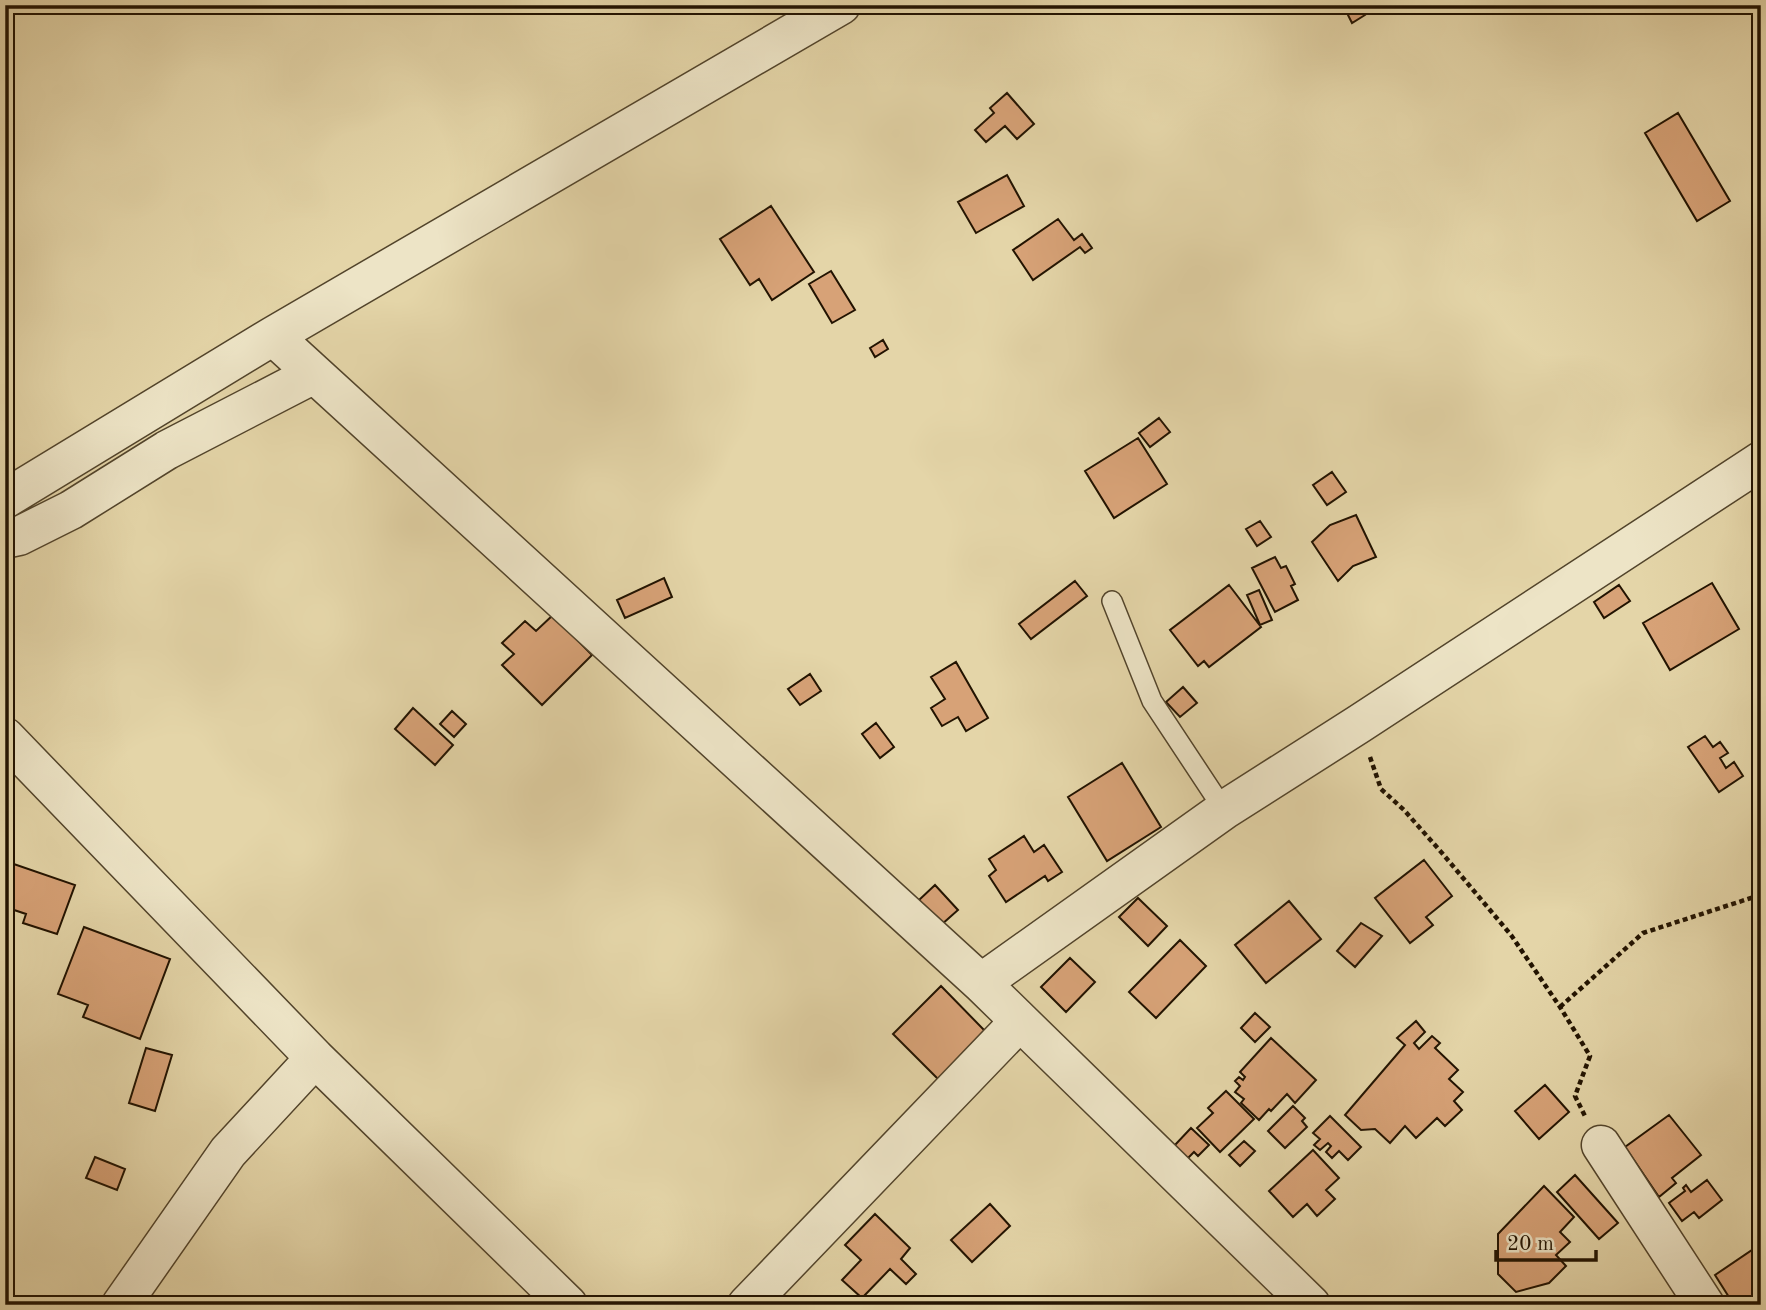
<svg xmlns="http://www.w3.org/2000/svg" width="1766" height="1310" viewBox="0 0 1766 1310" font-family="'Old Standard TT',serif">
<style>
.building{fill:#d7a277;stroke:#221301;stroke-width:2}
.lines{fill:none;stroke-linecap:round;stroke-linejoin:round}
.service-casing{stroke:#52442b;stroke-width:22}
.minor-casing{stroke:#52442b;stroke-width:41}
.path{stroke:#221301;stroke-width:4.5;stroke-dasharray:5 3.5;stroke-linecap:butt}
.service{stroke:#ede4c6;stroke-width:19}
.minor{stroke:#ede4c6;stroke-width:38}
</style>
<rect width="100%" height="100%" fill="#e4d5a8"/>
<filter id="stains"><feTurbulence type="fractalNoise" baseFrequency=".00286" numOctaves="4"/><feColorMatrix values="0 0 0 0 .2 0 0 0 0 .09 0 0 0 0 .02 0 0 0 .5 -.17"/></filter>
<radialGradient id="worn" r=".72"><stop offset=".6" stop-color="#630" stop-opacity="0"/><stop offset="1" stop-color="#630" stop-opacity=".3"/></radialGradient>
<path class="building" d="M1343,5H1360L1365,15L1352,23Z
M1007,93L1034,124L1017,139L1005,126L986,142L975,130L994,113L990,108Z
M1678,113L1730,201L1697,221L1645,133Z
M1007,175L1024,206L976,233L958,202Z
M771,206L814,272L772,300L759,279L750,285L720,239Z
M1058,219L1074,240L1082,234L1092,248L1085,253L1080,247L1033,280L1013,250Z
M831,271L855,310L832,323L809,284Z
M1761,300V315L1754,304Z
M883,340L888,349L875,357L870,348Z
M1159,418L1170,432L1150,447L1139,433Z
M1138,438L1167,484L1114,518L1085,471Z
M1332,472L1346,492L1327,505L1313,485Z
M1356,515L1376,557L1353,566L1338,581L1312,542L1330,525Z
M1260,521L1271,537L1257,546L1246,529Z
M1275,557L1281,568L1286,566L1295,584L1291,586L1298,600L1275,612L1252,568Z
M664,578L672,597L625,618L617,600Z
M1075,581L1087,596L1031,639L1019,624Z
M1712,583L1739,629L1670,670L1643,623Z
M1229,585L1261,627L1209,667L1204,661L1198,666L1170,630Z
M1619,585L1630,601L1604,618L1594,602Z
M1259,590L1272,620L1260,625L1247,595Z
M553,615L592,655L542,705L502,665L514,654L502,643L525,621L536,631Z
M956,662L988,718L966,731L958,717L942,726L931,708L945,699L931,677Z
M810,674L821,691L800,705L788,689Z
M1183,687L1197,703L1180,717L1166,702Z
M413,708L453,745L435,765L395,729Z
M452,711L466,724L454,737L440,724Z
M876,723L894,747L880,758L862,734Z
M1705,736L1713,747L1720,742L1728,753L1720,758L1726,768L1734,762L1743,776L1719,792L1688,747Z
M1122,763L1161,827L1107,861L1068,797Z
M1024,836L1034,852L1044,845L1062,872L1048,881L1045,876L1006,902L989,876L996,870L989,859Z
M1424,860L1452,896L1426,917L1433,925L1410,943L1375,898Z
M5,861L75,885L57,934L23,923L26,914L5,907Z
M935,885L958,910L941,925L919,900Z
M1138,898L1167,926L1148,946L1119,917Z
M1289,901L1321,939L1266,983L1235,945Z
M1361,923L1382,936L1355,967L1337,951Z
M84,927L170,959L140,1039L83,1017L88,1005L58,994Z
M1180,940L1206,966L1156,1018L1129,992Z
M1070,958L1095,982L1066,1012L1041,987Z
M941,986L986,1032L939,1080L893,1034Z
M1255,1013L1270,1027L1255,1042L1241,1028Z
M1416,1021L1425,1032L1414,1043L1419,1049L1432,1036L1440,1043L1435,1048L1458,1070L1449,1079L1463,1092L1454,1101L1462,1110L1445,1126L1437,1118L1416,1138L1405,1126L1390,1143L1375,1129L1361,1130L1345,1115L1405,1045L1397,1038Z
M1271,1038L1316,1080L1295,1103L1287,1094L1271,1111L1269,1109L1259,1120L1241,1103L1244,1099L1235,1092L1240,1086L1235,1081L1239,1077L1243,1080L1245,1077L1240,1072Z
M146,1048L172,1055L155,1111L129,1103Z
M1545,1085L1569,1112L1539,1139L1515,1111Z
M1226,1091L1254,1119L1220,1152L1197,1128L1213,1113L1208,1108Z
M1293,1106L1305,1118L1302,1121L1307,1127L1285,1148L1268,1131Z
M1669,1115L1701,1155L1672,1178L1676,1183L1659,1197L1625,1147Z
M1330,1116L1361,1147L1348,1160L1339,1151L1332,1158L1326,1152L1331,1146L1328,1143L1320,1150L1314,1145L1320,1139L1313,1133Z
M1191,1128L1209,1145L1198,1156L1194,1152L1187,1159L1174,1146Z
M1244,1141L1255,1151L1240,1166L1229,1155Z
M1313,1150L1339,1178L1326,1190L1335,1199L1317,1216L1307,1204L1293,1217L1269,1191Z
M95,1157L125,1169L117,1190L86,1178Z
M1575,1175L1618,1223L1599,1239L1557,1192Z
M1707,1180L1722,1200L1699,1218L1694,1212L1682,1221L1669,1203L1685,1191L1683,1188L1686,1185L1691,1192Z
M1544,1186L1574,1217L1560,1232L1570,1242L1556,1255L1566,1266L1549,1283L1516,1292L1498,1274V1234Z
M990,1204L1010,1226L972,1262L951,1240Z
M875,1214L910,1248L901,1259L916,1274L906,1284L890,1269L862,1298L842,1280L861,1260L845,1245Z
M1755,1248L1761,1257V1305H1734L1715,1275Z"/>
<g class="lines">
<g class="service-casing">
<path id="service" d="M1112,601L1152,701L1224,810"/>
</g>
<g class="minor-casing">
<path id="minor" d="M273,336L981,983L1311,1305
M5,499L273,336L841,5
M5,539L19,536L71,510L167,450L314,374
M5,737L315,1058L568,1305
M981,983L1224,810L1359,724L1761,461
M1601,1145L1705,1305
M121,1305L228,1152L315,1058
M747,1305L1019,1022"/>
</g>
<path class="path" d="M1370,757L1381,789L1404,810L1442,853L1511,935L1560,1007L1590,1056L1575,1096L1585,1116
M1560,1007L1643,933L1751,898L1761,901
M1761,1253L1758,1261L1761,1279"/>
<use href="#service" class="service"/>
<use href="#minor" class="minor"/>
</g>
<rect width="1766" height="1310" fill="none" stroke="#e4d5a8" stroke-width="28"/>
<rect x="7" y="7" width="1752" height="1296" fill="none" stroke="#221301" stroke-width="3.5"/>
<rect x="14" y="14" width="1738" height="1282" fill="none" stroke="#221301" stroke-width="2"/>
<path d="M1496 1250v10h100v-10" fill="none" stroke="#221301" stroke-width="3.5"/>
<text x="1507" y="1250" font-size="21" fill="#221301" stroke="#ede4c6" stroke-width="5" paint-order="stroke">20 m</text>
<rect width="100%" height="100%" filter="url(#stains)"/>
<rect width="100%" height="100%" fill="url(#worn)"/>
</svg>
